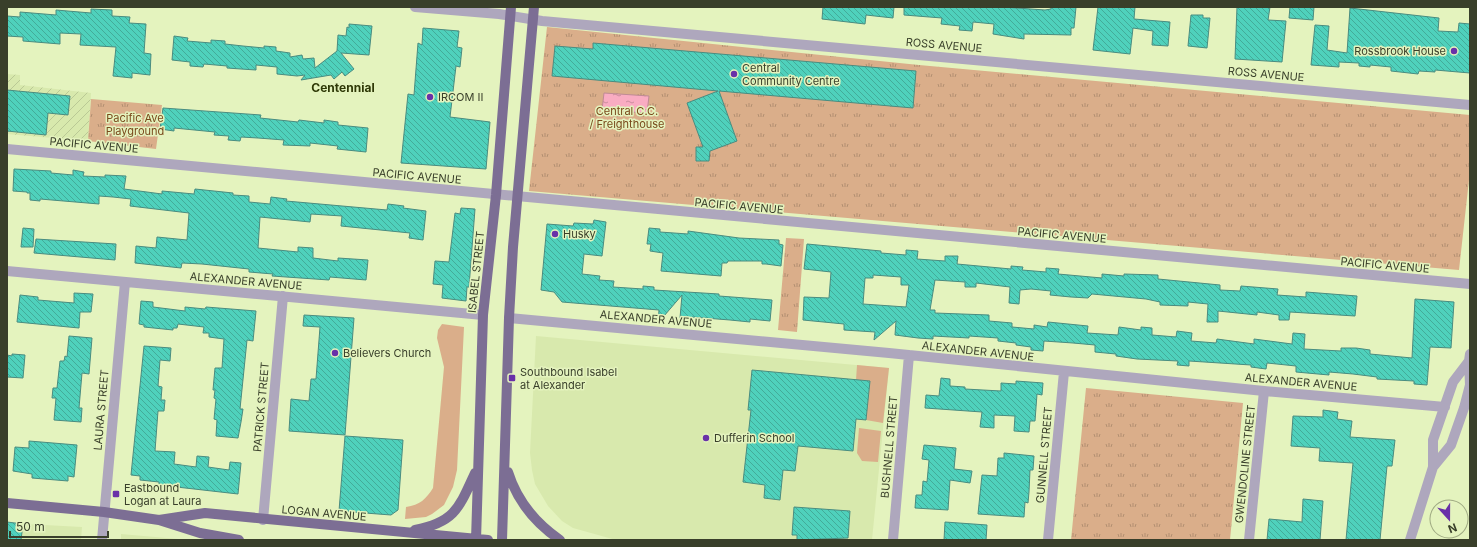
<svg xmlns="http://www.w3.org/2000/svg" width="1477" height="547" viewBox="0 0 1477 547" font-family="Inter,sans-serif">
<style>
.built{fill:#d8e9ad}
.industrial{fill:url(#industrial-furrows)}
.grass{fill:#daae8a}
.park{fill:url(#park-tufts)}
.water{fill:url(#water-ripples);stroke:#bf8b94}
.building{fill:url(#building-back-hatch);stroke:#498c80;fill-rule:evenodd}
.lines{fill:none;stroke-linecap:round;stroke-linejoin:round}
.minor{stroke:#aea7bd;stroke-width:10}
.major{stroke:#7c6e94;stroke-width:10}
.poi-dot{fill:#6931a8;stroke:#e4f3be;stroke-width:1.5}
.labels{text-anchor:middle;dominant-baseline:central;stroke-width:3;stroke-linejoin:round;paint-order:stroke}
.street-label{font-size:11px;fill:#393f2a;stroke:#e4f3be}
.poi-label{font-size:11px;fill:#393f2a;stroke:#e4f3be;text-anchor:start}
.park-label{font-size:11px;fill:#79491b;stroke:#e4f3be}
.neighbourhood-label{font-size:12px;font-weight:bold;fill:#2f3907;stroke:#e4f3be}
</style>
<defs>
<pattern id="industrial-furrows" width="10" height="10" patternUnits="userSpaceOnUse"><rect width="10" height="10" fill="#d8e9ad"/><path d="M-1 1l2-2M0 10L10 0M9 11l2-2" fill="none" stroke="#bac995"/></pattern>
<pattern id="park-tufts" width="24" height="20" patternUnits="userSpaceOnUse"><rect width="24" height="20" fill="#daae8a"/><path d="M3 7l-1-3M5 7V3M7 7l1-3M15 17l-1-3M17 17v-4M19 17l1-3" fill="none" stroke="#b28f71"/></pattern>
<pattern id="water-ripples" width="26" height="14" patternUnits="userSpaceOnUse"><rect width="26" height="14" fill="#f9acc2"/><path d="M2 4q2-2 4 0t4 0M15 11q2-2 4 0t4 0" fill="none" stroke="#cb8d9e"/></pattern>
<pattern id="building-back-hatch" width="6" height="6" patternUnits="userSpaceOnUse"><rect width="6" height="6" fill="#4fd1bc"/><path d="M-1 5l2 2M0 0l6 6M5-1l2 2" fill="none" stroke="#43ab99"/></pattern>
</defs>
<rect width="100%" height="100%" fill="#e4f3be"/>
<path class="built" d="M536,336L889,368L872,540H616L573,528L562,521L548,506L535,484L532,470L530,453Z
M7,523L82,527L81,540H7Z
M121,534L178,539L184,540H121Z"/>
<path class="industrial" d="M7,74L20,75V85L91,93L88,141L7,134Z"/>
<path class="grass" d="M442,324L464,327L457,470L453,487L444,505L432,514L426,517L405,519L406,507C420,505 426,499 433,488L444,367L437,338L438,330Z
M857,365L889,368L883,423L866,420L870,381L856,380Z
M859,428L881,431L878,462L862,461L857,453Z"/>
<path class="park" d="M547,27L919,65L1470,115V171L1459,270L529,191Z
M91,99L162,105L156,149L88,141Z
M786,238L804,239L797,332L778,330Z
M1086,388L1243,403L1230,540H1071Z"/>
<path class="water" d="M604,93L649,96L647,113L602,110Z"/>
<path class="building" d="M823,7H894L893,18L866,15L865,24L822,19Z
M904,7H1003L1045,10L1051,9V7H1076L1074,28H1071V35L1024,34V39L993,34L994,24L973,22L972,31L959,30L960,26L941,24L942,18L904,15Z
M1098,7H1135L1134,19L1170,22L1168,46L1152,45L1153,31L1133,28L1130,54L1093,50Z
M1237,7H1270L1268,20L1286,21L1282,62L1235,59Z
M1290,7H1314L1313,20L1289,18Z
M1350,8L1439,18L1438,31L1458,32L1459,23L1470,24V73L1435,70V72L1419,71L1418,74L1391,71V67L1370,65V67L1359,66V63L1339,62V67L1311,65L1315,25L1329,26L1327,50L1347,53Z
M91,9L112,10V16L130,17L129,23L146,24L144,53L151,54L150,75L132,73V78L113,76L116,47L80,45L81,34L60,33V44L23,41V37L7,36V16L20,17V12L56,15V10L91,13Z
M1191,15H1203V18H1210L1207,48L1188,46Z
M349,24L372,26L369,55L341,53L354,69L345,76L342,72L334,79L331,75L301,80L305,75L297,76L277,74V67L256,65V70L241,69L227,68V66L204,64L203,67L190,66V62L172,60L174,36L188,38L187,41L211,43V40L225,41V44L243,46L264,48V46L276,47V51L290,53V57L302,55L303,59L314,58L315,68L337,51L338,35L346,36L347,27L349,28Z
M423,28L459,31L457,47L462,48L460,67L456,66L450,117L490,122L486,169L401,163L408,94L414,95L418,43L422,45Z
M593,43L916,71L913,108L719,91L737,141L710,151L709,161H696V147H703L687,103L718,91L552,76L555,46L593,49Z
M7,90L70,96L68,115L48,113L46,135L7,131Z
M163,108L261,115L260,118L298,122L299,120L324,123V120L338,122V125L368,128L366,152L337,149L338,146L310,143V146L283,145L284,140L258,138L241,137L240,141L228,140L229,136L214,135L215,132L174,128V131L160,129Z
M14,169L51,171V173L73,175V170L84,172L83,176L105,177V175L126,176L124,189L162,194V191L194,194L195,189L233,193V195L249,196V202L270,204L271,197L287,199L286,201L387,210L388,204L404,206L403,208L426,211L423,240L409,238L410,233L341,226L342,216L311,214L310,222L260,217L258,248L298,252V247L313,248V258L338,261V258L368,260L366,280L330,277L329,280L272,276L273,274L249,272V269L202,264L182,263L181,268L135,263L136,246L156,248L157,237L187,240L189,213L130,206L131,199L113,197L99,196V204L40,199V201L30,200V193H27V192L13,191Z
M461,208L475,209L469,287H467L466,301L442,298L443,285L433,284L435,261L449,262L455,213L460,214Z
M594,220L606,222L602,256L584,254L582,274L600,276L599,280L614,281L613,287L643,289V286L654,287V290L719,294V296L772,300L770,321L750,319V322L730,320L692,317L691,319L680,318L682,295L658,323L659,310L562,302L554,292L541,290L547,224L573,226L574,223L593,224Z
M23,228L34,229L33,247H21Z
M649,228L660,229V232L688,234V231L739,238L779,240V244L783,245L781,266L766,264H762V261H728L727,263H722L721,276L661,271L663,253L650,251L651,244H647Z
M36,239L116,244L115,260L34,253Z
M807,244L881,251V253L906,255V250L918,251L917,259L945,261V256H958L957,264L1011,269V266L1023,267L1022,270L1046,272V268L1059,269L1058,274L1102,278V274L1124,276V274L1158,275V279L1220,285V290L1240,291L1241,286L1278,289L1277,295L1306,297V292L1357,296L1355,316L1290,312L1289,320H1279V315L1257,312V315L1218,311V322H1207L1208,304L1188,302V306L1160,305V302L1146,299L1092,294L1088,298L1071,297L1050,295L1051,291L1031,289L1020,290L1019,304L1009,303L1010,287L976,283V287H965V282L935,280L930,310H935V313L989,315V321L1012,323V327L1034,329V325L1047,327L1048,322L1088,326L1087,333L1118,335L1119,327L1141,330V327L1152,328V335L1176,337L1177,331L1192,333L1191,341L1216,343L1217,339L1254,344V339L1292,344L1293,333L1305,334L1304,349L1341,351V348H1356L1370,350V354L1412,358L1415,299L1454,302L1451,348L1430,347L1427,385L1414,384V381L1377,379V377L1353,374L1329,372V375L1296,372V366L1267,363L1266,369L1251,367V365L1189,361V366L1177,365L1178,361L1137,359L1116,356V354L1095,352V345L1073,343L1044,341L1043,351L1031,350V347L1016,345V343L998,341V338L969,336V338L933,336V339L918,338L895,335L896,321L874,340L875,332L844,330V324L803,320L804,297L829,298L831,272L804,269ZM873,275L901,277V285H909L906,307L863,304L865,278H873Z
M74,293L93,294L91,312H80L79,328L17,322L20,295L38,297V300L74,303Z
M141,301L153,302V307L185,311V307L205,309L206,307L256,311L253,341L247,340L240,409H243L241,422L238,438L216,436L217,420L214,419L216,399L214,398L215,390H213L215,368H222L224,339L209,337V333H203L204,327L178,324L177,328H173V330L144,327V325L139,324Z
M304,315L354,318L345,435L289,431L291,399L309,401L311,379H316L320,327L303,326Z
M69,336L92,338L89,374L82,373L79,408H82L81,422L54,420L56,398H52L53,388H57L60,361H64L65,356L67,357Z
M144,346L171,348L170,361L160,360L158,386L162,387L161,400H165L164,411H158L155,451L175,452L174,464L196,467L197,456L209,457L208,467L229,470L230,462L241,463L238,494L159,485V482L140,480V476L131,475Z
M12,354L25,355L23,378L7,377V355L12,356Z
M752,370L870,381L866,420L856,419L853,451L798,446L795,471L783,470L780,500L764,498L765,485L743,482L751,410H748Z
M941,378L950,379V386L965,387V389L1001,391V383L1016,384V381L1043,383L1042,395L1037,394L1035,421H1030L1029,432L1014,431L1015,416L994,415V428L980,427L982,412L925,408L926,395L939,396Z
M1323,410L1338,412L1337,419L1352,421L1350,437L1395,440L1392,466H1387L1380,540H1346L1353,463L1319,461L1320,448L1291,446L1293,416L1323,417Z
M345,436L403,440L398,510L391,515L339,511Z
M29,441L77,445L74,477L68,476V481L32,478V474L13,471L15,447L29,448Z
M924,445L956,448L954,469L972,471L970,483L950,480L948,510L915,508L916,495H922L923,481L927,482L929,460L922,459Z
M1004,453L1034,456L1033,470H1030L1029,492L1028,503L1025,502L1024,517L978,514L982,475L997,476L998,458H1004Z
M1303,499L1323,501L1320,540H1267L1269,519L1302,522Z
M794,507L850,511L848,538L797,540V535H792Z
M7,522L23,524L21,540H7Z
M945,522L987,525L986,540H944Z"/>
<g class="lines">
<path class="minor" d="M415,7L499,14L542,21L1470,105
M7,149L1470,284
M7,271L483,315
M509,318L889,353L1264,391L1445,407
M1433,467V440L1453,382L1469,361
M263,520L283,296
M102,540L125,282
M893,540L909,355
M1048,540L1064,372
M1249,540L1264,391
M1410,540L1433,467L1451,445L1464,408L1470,385L1469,361L1470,354"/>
<path class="major" d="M508,472C517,501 534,522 560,540
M7,503L104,512L159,520L200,533L239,540
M159,520L205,513L488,540
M415,530C455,522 459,508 475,473
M476,540L483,315L496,195L511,7
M502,540L509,318L513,247L534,7"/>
</g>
<g class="poi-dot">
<circle cx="1454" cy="51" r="4"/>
<circle cx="734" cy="74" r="4"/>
<circle cx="430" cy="97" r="4"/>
<circle cx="555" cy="234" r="4"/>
<circle cx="335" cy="353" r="4"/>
<rect x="508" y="374" width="8" height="8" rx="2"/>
<circle cx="706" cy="438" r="4"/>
<rect x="112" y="490" width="8" height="8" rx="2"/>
</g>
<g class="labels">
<g class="street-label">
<text transform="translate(944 45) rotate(5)">ROSS AVENUE</text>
<text transform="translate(1266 74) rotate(5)">ROSS AVENUE</text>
<text transform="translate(94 145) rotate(5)">PACIFIC AVENUE</text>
<text transform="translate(417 176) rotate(5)">PACIFIC AVENUE</text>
<text transform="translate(739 206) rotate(5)">PACIFIC AVENUE</text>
<text transform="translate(1062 235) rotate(5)">PACIFIC AVENUE</text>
<text transform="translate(1385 265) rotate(5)">PACIFIC AVENUE</text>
<text transform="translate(476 272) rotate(-84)">ISABEL STREET</text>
<text transform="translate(246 281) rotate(5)">ALEXANDER AVENUE</text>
<text transform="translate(656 319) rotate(5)">ALEXANDER AVENUE</text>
<text transform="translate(978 351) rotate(6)">ALEXANDER AVENUE</text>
<text transform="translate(1301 382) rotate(5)">ALEXANDER AVENUE</text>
<text transform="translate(261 407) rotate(-85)">PATRICK STREET</text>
<text transform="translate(101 410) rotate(-85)">LAURA STREET</text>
<text transform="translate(889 447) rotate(-85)">BUSHNELL STREET</text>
<text transform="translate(1044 455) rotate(-85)">GUNNELL STREET</text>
<text transform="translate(1245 464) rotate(-84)">GWENDOLINE STREET</text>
<text transform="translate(324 513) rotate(5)">LOGAN AVENUE</text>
</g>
<g class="poi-label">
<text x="1446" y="51" text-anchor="end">Rossbrook House</text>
<text x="742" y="68">Central<tspan x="742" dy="13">Community Centre</tspan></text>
<text x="438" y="97">IRCOM II</text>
<text x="563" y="234">Husky</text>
<text x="343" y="353">Believers Church</text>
<text x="520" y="372">Southbound Isabel<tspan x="520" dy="13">at Alexander</tspan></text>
<text x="714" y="438">Dufferin School</text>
<text x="124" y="488">Eastbound<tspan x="124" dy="13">Logan at Laura</tspan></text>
</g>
<g class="park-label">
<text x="627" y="111">Central C.C.<tspan x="627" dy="13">/ Freighthouse</tspan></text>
<text x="135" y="118">Pacific Ave<tspan x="135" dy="13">Playground</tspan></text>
</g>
<g class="neighbourhood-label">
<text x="343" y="87">Centennial</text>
</g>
</g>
<rect width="1477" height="547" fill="none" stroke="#393f2a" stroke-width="16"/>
<g transform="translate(1449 519) rotate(159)"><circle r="19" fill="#e4f3be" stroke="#a0ab83"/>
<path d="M0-3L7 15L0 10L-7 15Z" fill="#6931a8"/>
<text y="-6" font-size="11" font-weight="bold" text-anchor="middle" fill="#393f2a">N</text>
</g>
<path d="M10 531v6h98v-6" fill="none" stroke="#393f2a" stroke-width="2"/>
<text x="16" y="531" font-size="12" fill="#393f2a" stroke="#e4f3be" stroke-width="3" paint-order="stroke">50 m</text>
</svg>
